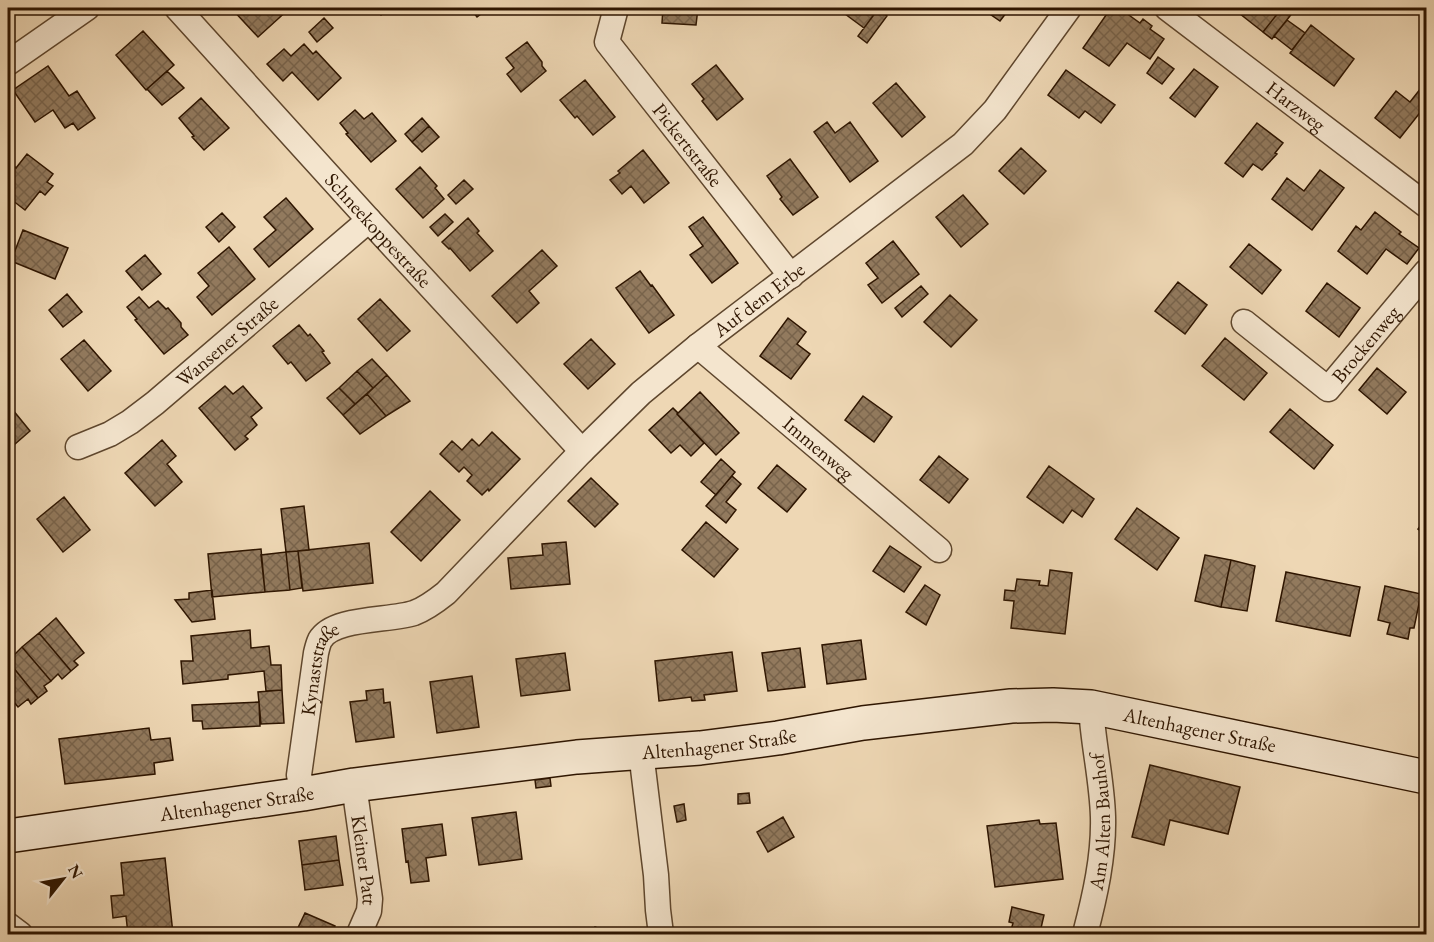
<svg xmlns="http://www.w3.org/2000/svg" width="1434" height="942" viewBox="0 0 1434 942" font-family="'EB Garamond',serif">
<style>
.building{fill:url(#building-cross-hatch);stroke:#2e1500;stroke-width:1.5}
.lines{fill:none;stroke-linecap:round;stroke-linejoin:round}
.minor-casing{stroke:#5e462d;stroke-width:27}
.secondary-casing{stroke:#2e1500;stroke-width:36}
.minor{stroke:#f4e5ce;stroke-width:24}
.secondary{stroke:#f4e5ce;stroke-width:33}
.labels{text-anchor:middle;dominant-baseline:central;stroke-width:5;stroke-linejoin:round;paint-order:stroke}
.street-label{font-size:20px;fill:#2e1500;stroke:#f4e5ce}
</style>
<defs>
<pattern id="building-cross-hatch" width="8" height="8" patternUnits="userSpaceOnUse" patternTransform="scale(1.5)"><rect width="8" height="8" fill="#927a5e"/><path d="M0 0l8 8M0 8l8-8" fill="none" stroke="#78634b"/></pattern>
</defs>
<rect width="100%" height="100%" fill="#eed7b4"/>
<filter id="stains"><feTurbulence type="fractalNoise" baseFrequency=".00333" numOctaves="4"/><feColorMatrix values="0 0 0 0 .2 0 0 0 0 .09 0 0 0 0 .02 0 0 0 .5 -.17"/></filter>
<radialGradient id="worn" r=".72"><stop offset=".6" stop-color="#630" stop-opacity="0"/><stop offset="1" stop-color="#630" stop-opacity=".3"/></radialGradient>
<path class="building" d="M231,8H290L258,37Z
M373,8H387L381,15Z
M470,8H489L477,17Z
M663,8H698L696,25L662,23Z
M837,8H879L864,28Z
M981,8H1010L1000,21Z
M1111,8H1119L1140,23L1143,19L1152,26L1150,29L1164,39L1150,59L1127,43L1109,66L1083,48Z
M1237,8H1282L1263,32L1235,10Z
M1282,8H1288L1293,12L1272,39L1263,32Z
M878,9L887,16L867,43L858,36Z
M324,18L333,28L317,42L309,32Z
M1287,20L1305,33L1292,50L1274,36Z
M1311,25L1354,59L1334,86L1290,53Z
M143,31L174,65L146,90L116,55Z
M527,42L542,62V66L546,71L521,92L507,74L514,68L506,58Z
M304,44L313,54L316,51L341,78L318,100L292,72L283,81L267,64L284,49L291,56Z
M1158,57L1174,69L1162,84L1147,73Z
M716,65L743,99L717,120L702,101L704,99L692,84Z
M48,66L69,96L77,91L95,118L78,130L73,123L65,128L53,110L35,122L13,90Z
M1194,69L1218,87L1195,117L1170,98Z
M1066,70L1115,105L1101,123L1085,111L1079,118L1048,95Z
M167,71L184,88L162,105L147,89Z
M585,80L615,117L593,135L577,116L575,118L560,100Z
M896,83L925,117L902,137L873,103Z
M1421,88L1426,92V105L1400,138L1375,118L1396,91L1410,102Z
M201,98L229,128L204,150L192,137L194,136L179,118Z
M355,110L364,119L372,113L396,141L371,162L346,134L348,133L340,123Z
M422,118L429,126L412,142L405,134Z
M827,122L835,133L850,122L878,161L850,182L814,132Z
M1257,123L1283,143L1275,153L1277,154L1262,170L1253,164L1243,177L1225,163Z
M429,126L439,137L422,152L412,142Z
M1021,148L1046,171L1024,194L999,171Z
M643,150L669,183L644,203L631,186L622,194L610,180L620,173L618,171Z
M27,154L53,174L47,182L53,186L45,195L40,191L25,210L8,197V170L12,164L16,168Z
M790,159L818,197L793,215L780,199L782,197L767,176Z
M420,167L437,186L435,188L444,199L423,218L396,189Z
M1320,170L1344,188L1312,230L1272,199L1287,178L1304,191Z
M464,180L473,189L456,204L448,195Z
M963,195L988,224L961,247L936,217Z
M286,198L313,229L269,267L254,249L276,230L264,217Z
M1375,212L1401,232L1399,234L1419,248L1407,264L1386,249L1367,274L1338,251L1356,226L1361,230Z
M222,213L235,227L219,242L206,227Z
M445,214L453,222L438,236L430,227Z
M703,217L738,263L712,283L690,255L703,246L689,227Z
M468,218L479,231L477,233L493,251L470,271L450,248L449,249L442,242Z
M23,230L68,248L55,279L11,261Z
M893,241L919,274L882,303L868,285L878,278L866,263Z
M1249,244L1281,270L1262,294L1230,267Z
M229,247L255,279L212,315L197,297L209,286L198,273Z
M542,250L557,266L529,291L539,303L517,323L492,296Z
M145,255L161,274L142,290L126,271Z
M640,271L651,286L652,285L674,315L649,333L616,288Z
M1178,282L1207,305L1185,334L1155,311Z
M1327,283L1360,308L1339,337L1306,311Z
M921,286L928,294L902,317L895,308Z
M67,294L82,312L63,327L49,310Z
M950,295L977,320L951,347L924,322Z
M139,297L149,308L158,301L166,309L168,308L181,323V327L188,335L164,354L135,320L137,319L127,307Z
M380,299L410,331L387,351L358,319Z
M788,318L806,332L797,344L810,354L791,379L760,356Z
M299,325L308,336L310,334L324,351L322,352L330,363L306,381L291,362L288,364L273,346Z
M1225,338L1267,373L1244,400L1202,366Z
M591,339L615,364L588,389L564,364Z
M84,340L111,371L88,391L61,359Z
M372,359L387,375L373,388L357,371Z
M1377,368L1406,392L1387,414L1359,390Z
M357,371L373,388L355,404L339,388Z
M387,375L410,401L386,416L367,394Z
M225,386L233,394L243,386L262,408L251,417L257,425L245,436L248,439L235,450L199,408Z
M339,388L355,404L343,415L327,398Z
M700,392L739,433L716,455L677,414Z
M367,394L386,416L360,434L343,415Z
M863,396L892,417L874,442L845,420Z
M8,404L30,431L8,450Z
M673,408L678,413L677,414L704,443L691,456L680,445L671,453L649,430Z
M1290,409L1333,445L1314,469L1270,432Z
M492,432L520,459L489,491L488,489L482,495L467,481L472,475L464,467L459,472L440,454L452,441L462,450L472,439L479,446Z
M162,440L176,456L167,464L182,482L155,506L125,473Z
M939,456L968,479L949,503L920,480Z
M721,459L735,472L716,495L701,482Z
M777,465L806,489L787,512L758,488Z
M1049,466L1094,499L1082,517L1072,510L1063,523L1027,497Z
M732,476L741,484L726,502L736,510L726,523L706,506Z
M591,478L618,504L595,527L568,501Z
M430,491L460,520L421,561L391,532Z
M64,497L90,530L63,552L37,519Z
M304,506L309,550L286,552L281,509Z
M1137,508L1179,538L1157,570L1115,539Z
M1426,518V535L1418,529Z
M706,522L738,549L714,577L682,550Z
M566,542L570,584L511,589L508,558L543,555L542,544Z
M369,543L373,583L303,591L298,551Z
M890,546L921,567L904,592L873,571Z
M261,549L265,592L212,597L208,554Z
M298,551L302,588L290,590L286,552Z
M286,552L290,590L265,592L261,555Z
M1205,555L1231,560L1221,607L1195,601Z
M1231,560L1255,566L1247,611L1221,607Z
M1050,570L1072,573L1065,634L1011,628L1014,601L1004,600L1005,590L1015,591L1017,579L1040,581L1039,585L1048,586Z
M1286,572L1360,587L1350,636L1276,621Z
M925,585L940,595L926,625L906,612Z
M1385,586L1421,594L1414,628H1410L1408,639L1387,634L1390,623L1378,620Z
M212,590L215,619L192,622L175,600L189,599V593Z
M56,618L84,653L74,661L78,665L71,671L39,633Z
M250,630L251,648L269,646L271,665H281L282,690L266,691L264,671L228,675V679L183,684L181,661H193L191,636Z
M39,633L71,671L62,679L58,674L51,681L22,647Z
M861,640L866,679L827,684L822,645Z
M22,647L51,681L44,686L47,691L38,698L8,661Z
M800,648L805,687L768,691L762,653Z
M732,652L737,691L704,695L705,700L692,701L691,697L659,701L655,661Z
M565,653L570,690L521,696L516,659Z
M8,661L38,698L31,704L28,699L18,707L8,695Z
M472,676L479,727L437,733L430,682Z
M383,689L384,703L390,702L394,737L356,742L350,702L367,700L366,691Z
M282,690L284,723L261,724L258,692Z
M259,702L260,726L203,729L202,721H193L192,705Z
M149,728L151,740L170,738L173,760L154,763L155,774L65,784L59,739Z
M1150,765L1240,787L1228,834L1170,820L1164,845L1132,837Z
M550,778L551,786L536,788L535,780Z
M749,793L750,803L738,804V794Z
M684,804L686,820L677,822L674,806Z
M516,812L522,859L479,865L472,818Z
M783,817L794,837L768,852L757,832Z
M1039,820L1040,824L1056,823L1063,879L995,887L987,826Z
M442,824L446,855L426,858L429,881L411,883L408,861L406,862L402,829Z
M336,836L339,860L302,865L299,841Z
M165,858L173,934H128L126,916L113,918L111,896L124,895L121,863Z
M339,860L343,885L305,890L302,865Z
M1012,907L1044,915L1041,928L1047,930L1048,934H1010L1013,923L1009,922Z
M305,913L335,926L332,934H295Z
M595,927L612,934H592Z
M1159,929L1181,934H1158Z"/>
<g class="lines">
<g class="minor-casing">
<g id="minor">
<path id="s1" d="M177,8L369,220L582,451"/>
<path id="s2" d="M616,8L607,42L791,276"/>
<path id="s3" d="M1167,8L1426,205"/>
<path d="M8,63L87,8"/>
<path id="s4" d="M1244,322L1328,389L1426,272"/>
<path id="s5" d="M698,346L939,550"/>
<path id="s6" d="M78,447L110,434L130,422L155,403L369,220"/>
<path d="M641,752L656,875L658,910L661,934"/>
<path id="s7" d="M354,785L370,899L369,911L359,934"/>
<path id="s8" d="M303,794L299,775L316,653C317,649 318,644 320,640C333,617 390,621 414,613C425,609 436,601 446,593L582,451L641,393L698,346L963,144L995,110L1069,8"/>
<path d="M8,925L20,934"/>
<path id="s9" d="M1085,934C1095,896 1104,856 1103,817C1102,780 1093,744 1091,707"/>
</g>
</g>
<g class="secondary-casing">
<g id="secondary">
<path id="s10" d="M8,836L303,794L354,785L577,757L700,748L778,738L863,723L1011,706L1053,705L1091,707L1426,777"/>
</g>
</g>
<use href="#minor" class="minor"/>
<use href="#secondary" class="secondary"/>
</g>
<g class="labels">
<g class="street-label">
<text stroke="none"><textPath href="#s3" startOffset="162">Harzweg</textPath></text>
<text stroke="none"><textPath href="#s2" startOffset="166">Pickertstraße</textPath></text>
<text stroke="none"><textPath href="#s1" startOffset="300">Schneekoppestraße</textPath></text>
<text stroke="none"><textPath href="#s8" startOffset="724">Auf dem Erbe</textPath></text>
<text stroke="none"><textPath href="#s6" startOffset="184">Wansener Straße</textPath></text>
<text stroke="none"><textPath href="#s4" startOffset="166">Brockenweg</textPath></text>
<text stroke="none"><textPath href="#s5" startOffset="158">Immenweg</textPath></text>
<text stroke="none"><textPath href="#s8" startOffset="129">Kynaststraße</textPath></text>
<text stroke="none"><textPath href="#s10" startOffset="1203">Altenhagener Straße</textPath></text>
<text stroke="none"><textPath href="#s10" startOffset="717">Altenhagener Straße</textPath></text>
<text stroke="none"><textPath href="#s10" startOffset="231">Altenhagener Straße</textPath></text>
<text stroke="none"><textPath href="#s9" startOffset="114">Am Alten Bauhof</textPath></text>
<text stroke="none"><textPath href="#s7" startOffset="76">Kleiner Patt</textPath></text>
</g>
</g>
<rect width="1434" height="942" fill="none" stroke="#eed7b4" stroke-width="30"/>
<rect x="9" y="9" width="1416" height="924" fill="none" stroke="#2e1500" stroke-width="3"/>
<rect x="15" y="15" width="1404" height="912" fill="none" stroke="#2e1500" stroke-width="1.5"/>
<g transform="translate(63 879) rotate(59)" stroke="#f4e5ce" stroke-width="4.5" paint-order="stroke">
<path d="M0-4.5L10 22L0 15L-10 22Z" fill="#2e1500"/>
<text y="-9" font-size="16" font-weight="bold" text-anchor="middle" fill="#2e1500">N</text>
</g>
<rect width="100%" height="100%" filter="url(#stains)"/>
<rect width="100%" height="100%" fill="url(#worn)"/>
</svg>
